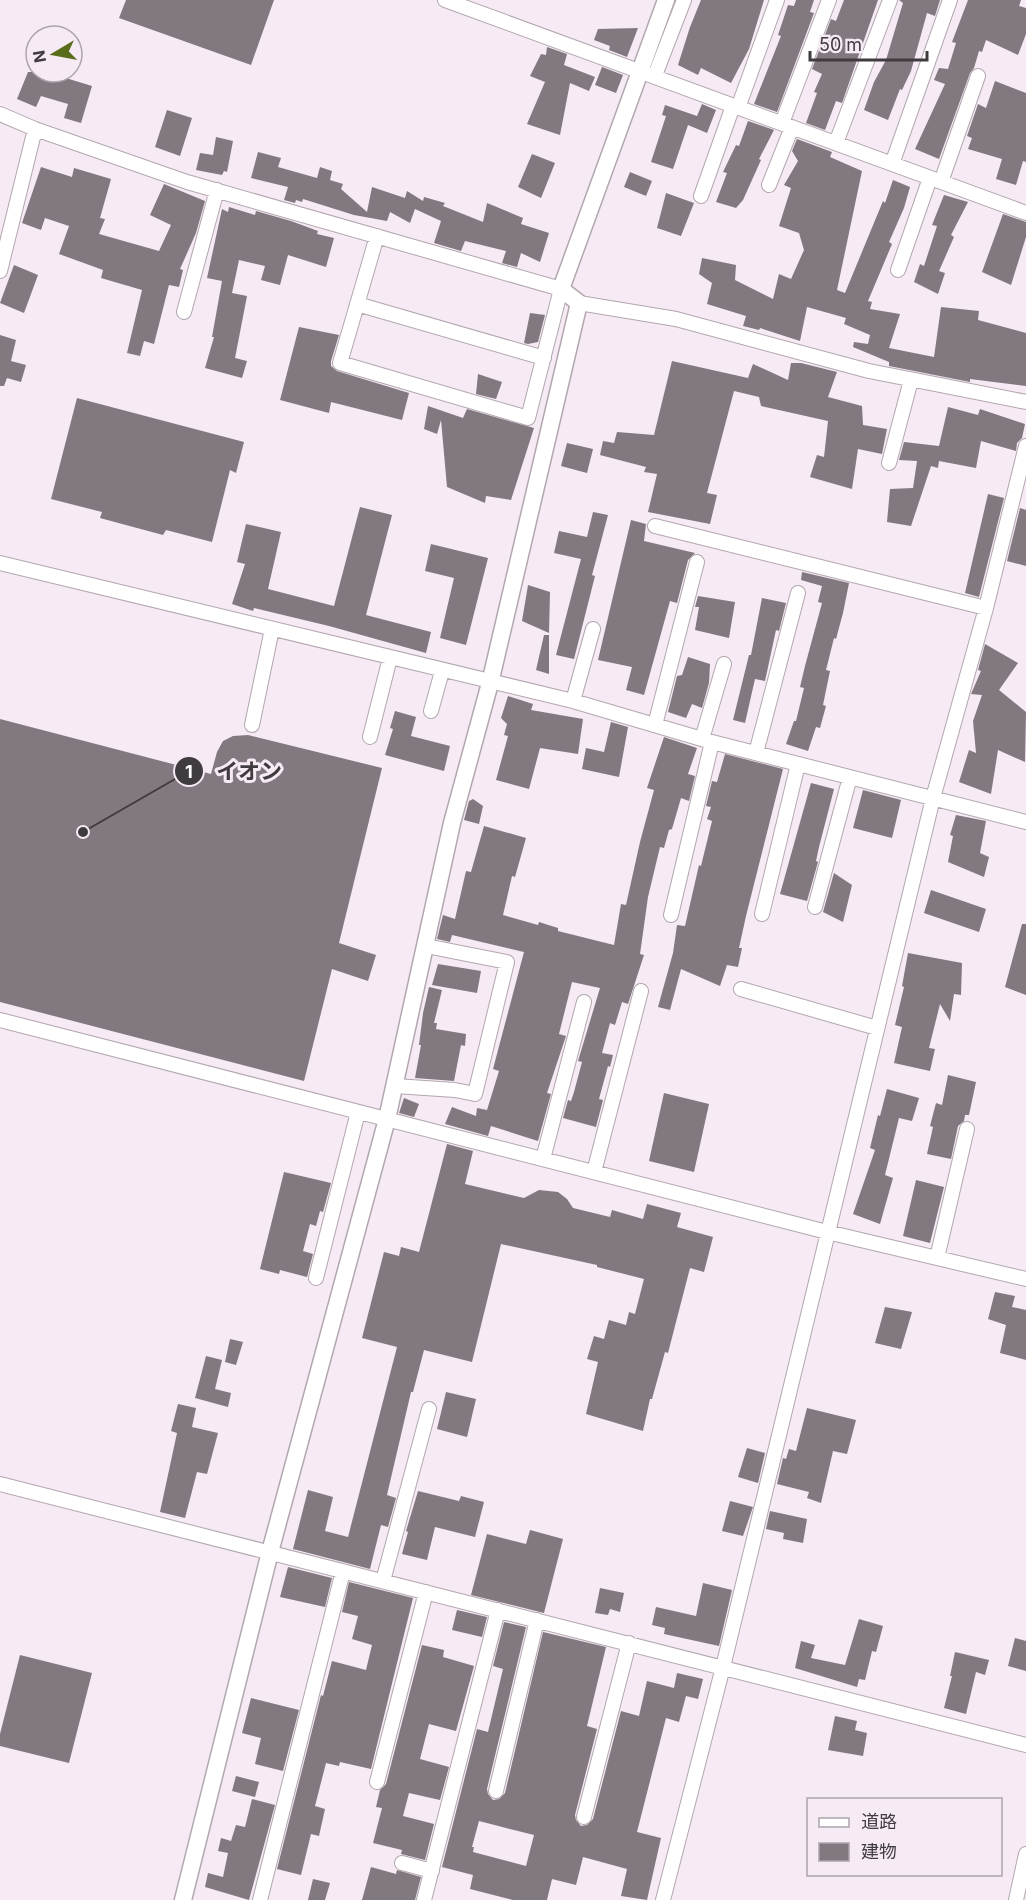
<svg xmlns="http://www.w3.org/2000/svg" width="1026" height="1900" viewBox="0 0 1026 1900" font-family="Inter,'Noto Sans JP',sans-serif">
<style>
.building{fill:#827880;fill-rule:evenodd}
.lines{fill:none;stroke-linecap:round;stroke-linejoin:round}
.minor-casing{stroke:#b2a7af;stroke-width:16}
.tertiary-casing{stroke:#b2a7af;stroke-width:19}
.minor{stroke:#fff;stroke-width:14}
.tertiary{stroke:#fff;stroke-width:16}
.leader{fill:none;stroke:#403b3f;stroke-width:2}
.callout-dot{fill:#403b3f;stroke:#f6eaf4;stroke-width:2}
.mark-label{font-size:18px;text-anchor:middle;font-weight:bold;fill:#fff}
.callout-label{font-size:22px;text-anchor:middle;font-weight:bold;fill:#403b3f;stroke:#f6eaf4;stroke-width:6;stroke-linejoin:round;paint-order:stroke}
</style>
<rect width="100%" height="100%" fill="#f6eaf4"/>
<path class="building" d="M126,0H274L251,65L119,18Z
M701,0H764L749,49L731,83L701,68L698,75L678,65L690,27Z
M796,0H814L810,12L814,13L777,112L754,104L781,36L778,35L788,5L794,6Z
M844,0H878L842,103L836,101L825,130L806,123L817,93L814,92L822,74L812,69L831,19L836,21Z
M899,0H940L935,16L927,13L911,71L902,90L900,89L888,120L864,110L874,82L886,60L903,3Z
M968,0H1021L1019,6L1026,8V34L1018,55L986,40L982,52L979,51L974,68L970,73L939,159L915,149L945,84L934,80L939,68L948,69L956,43L952,42Z
M638,28L627,57L609,50L610,46L594,40L598,29Z
M547,47L567,54L564,65L595,77L589,91L570,83L560,135L527,124L545,82L530,76L541,54L546,55Z
M602,67L623,75L616,93L595,85Z
M28,72H46L92,86L81,123L64,118L68,104L41,96L36,107L17,99Z
M995,81L1026,93V162L1023,161L1016,185L996,179L1002,159L968,149L972,138L967,136L978,104L986,108Z
M702,104L716,110L707,133L688,125L673,169L651,162L666,116L662,115L665,105L697,116Z
M167,110L192,118L180,156L155,147Z
M748,121L774,130L759,159L761,160L743,200L736,208L716,202L727,173L723,172L736,145L739,146Z
M216,137L233,141L227,172L224,171L222,175L196,170L200,153L213,155Z
M797,139L832,152L830,157L862,171L837,290L845,293L883,201L885,203L893,180L910,187L904,208L889,242L892,244L868,301L872,302L870,309L900,314L889,348L934,357L941,307L979,311L978,320L1026,333V386L970,379V382L889,366V362L853,347L854,342L868,344L870,335L844,324L846,318L807,307L800,341L760,328L759,330L743,326L746,316L707,304L712,283L699,274L702,258L736,265L735,280L773,299L779,274L791,279L804,250L799,233L779,226L791,188L784,185L798,161L792,151Z
M258,152L281,158L278,167L317,178L320,167L332,171L330,180L343,184L341,189L367,212L372,187L405,198L407,191L423,201L424,197L445,203L443,206L483,222L487,203L523,218L521,224L549,233L540,262L521,253L517,267L502,263L506,251L465,241L461,251L434,243L441,221L415,209L410,223L390,212L387,221L354,215L303,199L302,202L296,200L295,203L284,200L288,187L251,178Z
M532,154L555,163L541,198L518,187Z
M41,167L72,177L74,168L111,179L100,218L105,219L99,234L159,251L171,225L150,215L164,184L205,201L196,233L180,269L183,270L179,287L169,285L154,344L144,341L140,356L127,353L142,290L101,278L103,270L59,254L69,226L45,218L41,230L22,223Z
M630,172L652,181L646,196L624,187Z
M666,193L694,203L681,236L657,228Z
M944,195L968,202L951,235L954,237L939,271L945,273L938,294L914,282L920,264L924,266L937,226L932,225Z
M229,207L255,215L256,211L291,221L318,231L317,234L334,238L326,267L288,255L280,285L261,280L265,266L239,260L232,293L247,296L235,358L247,361L242,378L205,368L214,337H212L222,281L207,278L222,209L228,212Z
M1003,214L1026,222V237L1011,285L982,272Z
M14,265L38,275L24,313L0,303Z
M530,313L545,315L538,342L528,344L524,343Z
M299,327L339,335L331,361V366L337,371L409,393L402,420L331,402L329,413L280,400Z
M0,335L16,340L11,361L26,365L21,382L7,378L4,386H0Z
M672,361L748,378L753,364L788,380L791,363H801L837,372L828,397L862,406L863,425L887,429L882,454L858,449L852,489L810,477L817,455L824,457L828,421L761,406L759,397L734,391L707,493L717,495L710,524L648,512L657,474L644,472L646,467L600,455L603,441L614,443L617,432L654,435Z
M478,374L502,382L496,399L476,394Z
M77,398L244,442L236,473L230,470L212,542L166,530L163,535L100,518L102,512L51,499Z
M428,406L463,418L467,409L534,428L511,500L486,496L485,503L447,487L441,420L437,434L424,429Z
M948,407L978,415L980,409L1025,424L1022,438L1017,443L1016,451L981,441L976,468L939,461L938,468L931,466L911,526L887,522L890,489L913,488L917,461L899,460L904,442L939,446Z
M567,443L593,449L587,473L561,466Z
M988,494L1004,498L979,597L965,593Z
M360,507L392,515L366,615L431,632L426,653L329,626L254,608L253,611L232,604L245,564L237,562L246,524L281,532L268,589L334,606Z
M1020,508L1026,510V566L1007,561Z
M593,512L608,515L592,575L595,576L574,659L556,655L581,559L554,553L559,531L587,537Z
M631,520L646,524L644,541L695,553L688,560L677,603L670,601L644,695L626,690L632,667L598,660Z
M431,544L488,558L466,645L440,638L454,578L425,571Z
M802,572L849,583L843,613L836,639L834,638L826,670L830,671L823,705L826,706L820,728L816,727L808,751L786,744L794,721H796L804,688L800,687L805,666L822,603L818,602L822,586L801,580Z
M528,585L550,592L549,633L522,621Z
M698,596L735,602L729,638L695,630L699,607H695Z
M762,598L786,603L779,631L776,630L765,681L755,679L745,723L733,720L749,655H751Z
M544,635H549V674L536,670Z
M985,644L1018,663L999,690L1026,712L1025,762L998,750L991,794L959,782L969,750L976,753L973,721L982,695L971,694L981,671L978,670Z
M688,657L710,664L709,683L702,708L692,704L686,718L668,712L677,676L682,675Z
M508,696L533,704L531,710L583,719L578,754L540,748L529,789L496,780L508,736L504,735L507,724L501,718Z
M395,711L416,717L411,736L450,746L444,771L385,755L393,729L390,728Z
M0,719L211,774L217,752L223,741L233,736L248,735L382,768L339,943L376,955L368,981L332,969L304,1081L0,1002Z
M611,722L628,727L619,777L582,769L586,748L604,752Z
M664,737L697,748L688,774L695,776L689,801L681,798L672,829L669,830L664,848L660,847L648,897L640,954L644,955L628,1004L622,1002L615,1025L610,1023L602,1053L613,1055L610,1067L608,1066L599,1099L603,1100L596,1127L563,1118L568,1100L571,1101L574,1092L582,1062L578,1061L600,988L572,982L559,1034L566,1036L547,1093L551,1094L538,1141L491,1126L488,1136L445,1124L452,1107L476,1116L477,1108L487,1110L499,1071L493,1069L524,952L452,935L450,942L437,939L443,915L455,919L466,871L471,872L484,826L526,838L515,877L512,876L503,915L538,925L539,922L558,928V931L614,945L621,904L626,905L640,842L654,790L647,788Z
M725,754L783,769L746,916L739,948H742L738,967L727,965L720,986L681,969L670,1010L658,1007L673,953L677,925L685,926L699,865L701,866L712,821L707,819L711,807L706,806L712,781L717,782Z
M811,783L834,789L819,847L816,861L818,862L807,901L780,894Z
M863,790L901,800L892,838L853,828Z
M473,799L483,806L479,824L464,820L469,801Z
M956,815L986,821L980,853L989,857L984,877L948,862L953,836L950,835Z
M834,873L852,885L843,922L823,912Z
M931,890L986,909L979,932L924,913Z
M1022,924H1026V995L1005,987Z
M908,953L962,963L961,995L954,994L950,1021L940,1004L929,1048L935,1049L930,1071L894,1063L902,1027L895,1025L904,987L902,986Z
M438,964L481,971L477,993L432,985Z
M429,987L442,990L434,1023H437L436,1029L466,1034L465,1046L461,1045L454,1081L415,1078L421,1045H419L423,1013Z
M948,1075L976,1082L969,1115H965L964,1121L958,1126L951,1159L927,1154L933,1127L930,1126L936,1103L942,1105Z
M887,1089L919,1098L912,1121L899,1118L885,1175L893,1178L880,1224L853,1214L875,1150L870,1148L878,1115L880,1116Z
M664,1093L709,1104L694,1172L649,1161Z
M404,1098L419,1104L414,1117L399,1113Z
M447,1144L473,1151L465,1184L524,1198L539,1190L558,1192L567,1199L573,1208L610,1217L612,1210L643,1219L647,1204L681,1213L677,1227L713,1237L704,1272L690,1268L668,1353L665,1352L652,1399H650L643,1431L586,1414L598,1362L587,1359L594,1336L604,1339L609,1320L626,1325L629,1312L635,1314L644,1279L597,1267V1265L501,1244L472,1362L424,1350L413,1392H411L387,1495L396,1498L388,1527L381,1525L370,1569L293,1549L308,1490L333,1497L325,1531L348,1537L397,1347L362,1338L384,1252L399,1256L401,1247L419,1252Z
M284,1172L331,1183L323,1212L320,1211L316,1226L310,1224L303,1251L313,1254L307,1277L280,1270L279,1274L260,1269Z
M916,1180L944,1187L930,1243L903,1236Z
M995,1292L1015,1296L1012,1307L1026,1310V1360L1000,1353L1006,1325L988,1319Z
M885,1307L912,1312L901,1349L875,1343Z
M230,1339L243,1342L236,1365L225,1362Z
M206,1356L222,1360L215,1389L231,1393L228,1407L195,1398Z
M446,1392L476,1399L467,1437L437,1429Z
M178,1404L196,1408L192,1427L218,1433L207,1474L197,1472L185,1518L160,1512L177,1433L171,1431Z
M807,1408L856,1420L847,1454L833,1451L821,1503L807,1498L809,1492L777,1484L783,1458L786,1459L789,1449L796,1451Z
M747,1448L765,1453L758,1483L738,1477Z
M418,1491L459,1501L461,1496L484,1502L475,1537L435,1527L427,1560L402,1554L408,1532L406,1531Z
M730,1501L753,1507L743,1536L722,1531Z
M770,1511L807,1519L803,1543L783,1539L784,1533L766,1529Z
M530,1530L563,1539L544,1613L471,1595L487,1534L526,1544Z
M288,1567L332,1578L325,1607L280,1597Z
M349,1582L413,1598L371,1769L340,1762L339,1766L326,1763L315,1806L325,1809L319,1836L311,1834L301,1875L277,1869L321,1695L323,1696L332,1661L366,1670L372,1645L352,1639L358,1616L342,1612Z
M703,1583L732,1590L719,1646L664,1634L665,1628L652,1625L656,1607L696,1616Z
M600,1588L624,1593L620,1612L610,1609L608,1615L595,1613Z
M457,1610L487,1617L482,1637L452,1630Z
M859,1619L883,1626L876,1652L872,1651L865,1680L859,1679L857,1687L795,1668L801,1641L815,1645L811,1658L845,1665Z
M504,1622L526,1627L487,1789L488,1794L493,1800L499,1799L505,1793L543,1632L606,1647L587,1726L597,1729L575,1815L576,1820L581,1826L587,1825L593,1819L621,1711L639,1716L647,1681L674,1688L677,1673L703,1679L698,1699L686,1696L679,1722L666,1718L637,1832L661,1838L647,1900L621,1896L627,1869L583,1857L576,1885L552,1879L547,1900H513L470,1889L473,1875L442,1867L477,1729L488,1732L503,1669L493,1666ZM479,1821L534,1835L526,1866L473,1852L474,1847H472Z
M1015,1638L1026,1641V1671L1008,1666Z
M422,1645L444,1650L443,1657L474,1666L456,1731L429,1724L420,1759L449,1767L440,1800L409,1793L403,1816L434,1824L425,1860L401,1854L402,1850L373,1843L382,1808L376,1807L380,1790L386,1784Z
M955,1652L989,1660L985,1675L976,1672L966,1714L944,1708L952,1676H950Z
M20,1655L92,1673L69,1763L0,1746V1734Z
M251,1698L299,1710L283,1771L255,1764L261,1738L242,1733Z
M835,1716L857,1721L855,1730L867,1733L863,1756L828,1750Z
M236,1776L259,1782L255,1797L232,1791Z
M252,1799L275,1805L249,1900L205,1887L208,1873L223,1877L228,1853L218,1851L221,1838L231,1841L236,1825L245,1827Z
M371,1867L396,1874L397,1870L421,1877L415,1900H362Z
M313,1879L330,1883L325,1900H308Z"/>
<g class="lines">
<g class="minor-casing">
<path id="minor" d="M445,0L1026,213
M657,70L684,0
M738,108L777,0
M0,114L35,129L187,182L561,289L528,418L340,363L377,236
M782,123L829,0
M836,143L890,0
M892,164L950,0
M941,182L978,76
M769,185L792,127
M701,196L733,106
M898,270L930,178
M0,271L35,129
M579,303L676,319L869,371L1026,402
M357,304L544,358
M184,312L217,190
M889,463L911,380
M655,526L986,608
M0,563L573,701L712,742L1026,822
M573,701L593,629
M431,711L442,671
M252,725L272,629
M655,725L697,562
M370,737L390,658
M702,739L724,664
M756,753L798,593
M815,907L850,777
M762,914L798,764
M671,915L712,742
M741,989L877,1028
M0,1020L827,1232L1026,1279
M395,1086L455,1090L475,1094L507,962L426,946
M543,1159L584,1002
M594,1172L641,991
M937,1258L967,1129
M316,1278L358,1112
M0,1484L1026,1745
M383,1581L429,1409
M377,1782L426,1592
M496,1791L537,1620
M584,1817L629,1643
M402,1863L432,1871
M260,1900L343,1571
M424,1900L498,1610
M663,1900L723,1667L933,798L986,608L1026,446
M1016,1900L1026,1854"/>
</g>
<g class="tertiary-casing">
<path id="tertiary" d="M183,1900L270,1552L387,1119L452,823L490,683L579,303L561,289L666,0"/>
</g>
<use href="#minor" class="minor"/>
<use href="#tertiary" class="tertiary"/>
</g>
<path class="leader" d="M83 832L189 771"/>
<g class="callout-dot">
<circle cx="83" cy="832" r="6"/>
<circle cx="189" cy="771" r="15"/>
</g>
<g class="mark-label">
<text x="189" y="778">1</text>
</g>
<g class="callout-label">
<text x="249" y="779">イオン</text>
</g>
<rect x="807" y="1798" width="195" height="78" fill="#f6eaf4" stroke="#ada4ac" stroke-width="1.5"/>
<rect x="819" y="1818" width="30" height="9" fill="#ffffff" stroke="#ada4ac" stroke-width="1.5"/>
<text x="861" y="1828" font-size="18" fill="#403b3f">道路</text>
<rect x="819" y="1843" width="30" height="18" fill="#827880" stroke="#ada4ac" stroke-width="1.5"/>
<text x="861" y="1858" font-size="18" fill="#403b3f">建物</text>
<g transform="translate(54 54) rotate(260)"><circle r="28" fill="#f6eaf4" stroke="#ada4ac" stroke-width="1.5"/>
<path d="M0-4.5L10 22L0 15L-10 22Z" fill="#596d1a"/>
<text y="-9" font-size="16" font-weight="bold" text-anchor="middle" fill="#403b3f">N</text>
</g>
<path d="M810 51v9h117v-9" fill="none" stroke="#403b3f" stroke-width="3"/>
<text x="819" y="51" font-size="18" fill="#403b3f" stroke="#f6eaf4" stroke-width="4.5" paint-order="stroke">50 m</text>
</svg>
